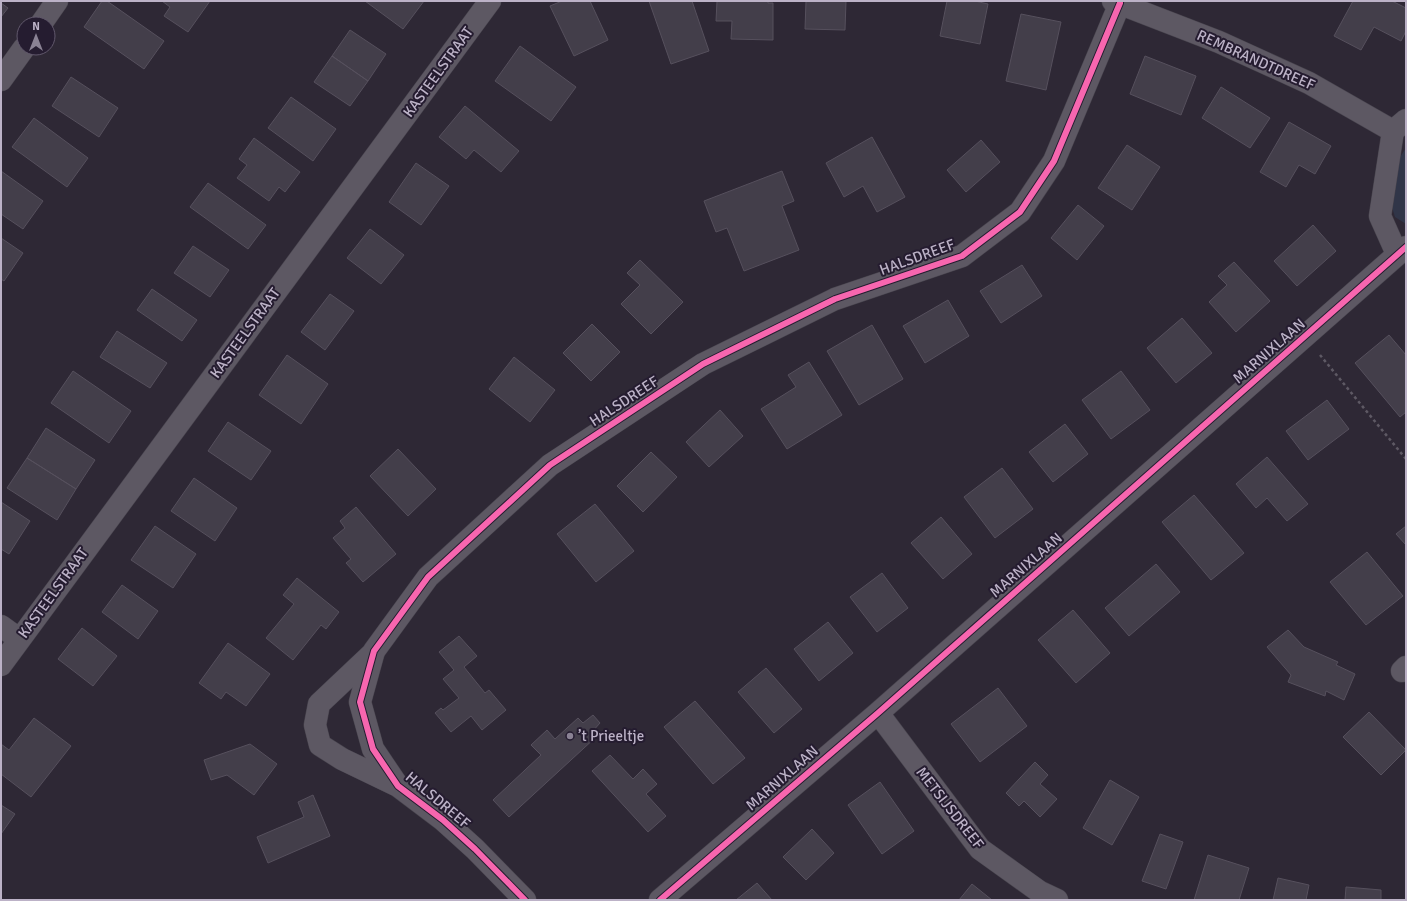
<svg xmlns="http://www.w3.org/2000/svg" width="1407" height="901" viewBox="0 0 1407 901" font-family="Signika,sans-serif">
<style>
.green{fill:#303548}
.building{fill:#433e4a;stroke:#56505d}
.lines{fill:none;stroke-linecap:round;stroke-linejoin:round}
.minor-casing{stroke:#47434d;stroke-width:23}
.path{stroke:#5e5964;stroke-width:2.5;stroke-dasharray:3 3;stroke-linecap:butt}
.minor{stroke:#5d5863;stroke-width:22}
.cycleway-casing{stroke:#251c30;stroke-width:8}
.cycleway{stroke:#f766af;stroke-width:6}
.poi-dot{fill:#8a8294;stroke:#251c30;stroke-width:1.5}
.labels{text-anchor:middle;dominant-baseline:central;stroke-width:4;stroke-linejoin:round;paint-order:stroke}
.street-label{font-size:15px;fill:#bcb2c7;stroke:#251c30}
.poi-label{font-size:15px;fill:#bcb2c7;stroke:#251c30;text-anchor:start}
</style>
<rect width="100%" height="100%" fill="#2e2835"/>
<path class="green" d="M1406,148V224L1395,217L1391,204L1398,160Z"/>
<path class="building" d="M102,1H107L164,41L144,69L84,27Z
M162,1H210L188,32L164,16L170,7Z
M365,1H424L403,29Z
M562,1H590L608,40L574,56L550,6Z
M649,1H692L709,51L671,64Z
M717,1H768V3H773V40L731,39L732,21H716Z
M806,1H846L845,30L805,29Z
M947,1H975L988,4L980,44L940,36Z
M1353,1H1392L1406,8V31L1401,41L1374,27L1361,50L1334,36Z
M1,3L8,8L1,17Z
M1021,14L1061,22L1046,90L1006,81Z
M350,30L386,54L368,81L332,56Z
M520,46L576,87L551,121L495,81Z
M332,56L368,81L350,106L314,82Z
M1145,56L1196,76L1181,115L1130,94Z
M71,77L118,108L99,137L52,106Z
M1221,87L1270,118L1250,148L1202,118Z
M291,97L336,129L313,161L268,128Z
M465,106L519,151L501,172L474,150L466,159L439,137Z
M34,118L88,158L67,187L12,147Z
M1289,122L1331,146L1315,174L1299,165L1286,187L1260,172Z
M872,137L905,197L877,212L863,186L844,197L826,163Z
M254,138L300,172L285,192L279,187L269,201L237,178L247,165L239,159Z
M981,140L1000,162L966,192L947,170Z
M1127,145L1160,167L1132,210L1098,188Z
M416,163L449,186L421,225L389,202Z
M1,171L43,201L23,229L1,214Z
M782,171L794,201L782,206L799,250L744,271L727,228L716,232L704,201Z
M208,183L266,225L248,249L190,207Z
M1078,205L1104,226L1077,260L1051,238Z
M1313,225L1336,251L1297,286L1274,261Z
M370,229L404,255L381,284L347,258Z
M1,238L23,253L4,281L1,279Z
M193,246L229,270L210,297L174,273Z
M640,260L683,302L651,334L621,304L640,285L627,273Z
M1234,262L1270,301L1236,332L1209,302L1227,285L1218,276Z
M1022,265L1042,296L1001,323L980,291Z
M152,289L197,320L182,341L137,310Z
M330,294L354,311L325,350L301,332Z
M948,300L969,336L925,363L903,326Z
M1182,318L1212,353L1176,383L1147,348Z
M592,324L620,352L591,381L563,353Z
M872,325L903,379L859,405L827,351Z
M117,331L167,363L150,388L100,357Z
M1389,335L1406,355V412L1400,417L1355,363Z
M287,355L328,384L301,424L259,395Z
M514,357L555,390L530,422L489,389Z
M809,362L842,415L787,449L761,409L796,387L788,375Z
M73,371L131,411L109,443L51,403Z
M1121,371L1150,410L1111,439L1082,400Z
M1327,400L1349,429L1308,460L1286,431Z
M720,410L743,436L709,467L686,442Z
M228,422L271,451L251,480L208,451Z
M1065,424L1088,454L1053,482L1029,452Z
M46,428L95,460L76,489L27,458Z
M398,449L436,489L408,516L370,476Z
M651,452L677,477L643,512L617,486Z
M1267,457L1308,504L1287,521L1267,498L1256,508L1236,484Z
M27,458L76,489L57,520L7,488Z
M1002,468L1033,509L995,538L964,497Z
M194,478L237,508L215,541L171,511Z
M1194,495L1244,553L1211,580L1162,522Z
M1,502L30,521L9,554L1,549Z
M595,504L634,551L596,582L557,534Z
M356,507L396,554L363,582L346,563L351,559L333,538L345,528L340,521Z
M941,517L972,554L943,579L911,543Z
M155,526L196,554L173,588L131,560Z
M1406,526V545L1396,534Z
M1367,552L1403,596L1366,625L1330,582Z
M1156,564L1180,592L1129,636L1105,608Z
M882,573L908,608L877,632L850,597Z
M297,578L339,612L326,629L321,625L293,660L266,638L294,604L283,595Z
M122,585L158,611L138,639L102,612Z
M1073,610L1110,653L1076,683L1038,640Z
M828,622L853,653L819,681L794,649Z
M82,628L117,656L93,686L58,659Z
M1288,630L1304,647L1338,662L1336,665L1355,674L1344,700L1326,691L1325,696L1288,682L1291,675L1267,647Z
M459,636L477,656L464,667L485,693L489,690L506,710L482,730L471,716L451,732L435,713L441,708L443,710L459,698L443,679L454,670L439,652Z
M228,643L270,674L246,706L226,692L221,699L199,683Z
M766,668L802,709L774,733L738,692Z
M998,688L1027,726L980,762L951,724Z
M695,701L745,758L713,784L664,727Z
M1369,712L1406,750L1381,775L1343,737Z
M593,715L600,723L592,732L596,737L509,817L493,800L541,755L531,745L547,730L555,739L578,718L583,723Z
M34,718L71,746L31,797L1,774V744L9,750Z
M250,744L277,764L254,795L227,775L211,780L204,760Z
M610,755L633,779L643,769L657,784L646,794L666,816L648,832L592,771Z
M1035,762L1048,775L1040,784L1057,799L1040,817L1024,801L1019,806L1006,793Z
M1110,780L1139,797L1112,845L1083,828Z
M880,782L914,831L882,854L848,805Z
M313,795L330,836L268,863L257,837L304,817L298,802Z
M1,805L15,814L1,834Z
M812,829L834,853L806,880L783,857Z
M1160,834L1183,842L1166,889L1142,881Z
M1208,855L1249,868L1239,900H1194Z
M1278,878L1309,885L1306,900H1273Z
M757,883L772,900H736Z
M972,884L992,900H959Z
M1346,887L1381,890V900H1345Z"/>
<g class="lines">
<g class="minor-casing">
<path id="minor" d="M1113,1L1219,42L1309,83L1393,131
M41,24L57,1
M1,80L24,48
M1397,254L1380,216L1393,131L1406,120
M1,626L19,639
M374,652L319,704L315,725L320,745L342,759L398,786
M1,665L490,1
M1402,671L1406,667
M878,713L980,849L1040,892L1057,900
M525,900L475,849L443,820L398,786L373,749L360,702L374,651L428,577L550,465L703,364L835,299L962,256L1020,212L1054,161L1120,3
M660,900L878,713L1406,247"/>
</g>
<path class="path" d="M1320,355L1406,459"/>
<use href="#minor" class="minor"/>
<g class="cycleway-casing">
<path id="cycleway" d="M525,900L475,849L443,820L398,786L373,749L360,702L374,651L428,577L550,465L703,364L835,299L962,256L1020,212L1054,161L1120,3
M660,900L878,713L1406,247"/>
</g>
<use href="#cycleway" class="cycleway"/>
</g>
<circle class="poi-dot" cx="570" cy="736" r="4"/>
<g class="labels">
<g class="street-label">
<text transform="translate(1256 60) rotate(24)">REMBRANDTDREEF</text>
<text transform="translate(438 72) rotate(-54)">KASTEELSTRAAT</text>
<text transform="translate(917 257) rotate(-20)">HALSDREEF</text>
<text transform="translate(245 333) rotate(-54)">KASTEELSTRAAT</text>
<text transform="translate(1269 351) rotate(-41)">MARNIXLAAN</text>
<text transform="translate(624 401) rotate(-33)">HALSDREEF</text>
<text transform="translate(1026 565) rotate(-41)">MARNIXLAAN</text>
<text transform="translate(53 593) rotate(-54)">KASTEELSTRAAT</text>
<text transform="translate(782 778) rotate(-41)">MARNIXLAAN</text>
<text transform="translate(438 800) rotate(40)">HALSDREEF</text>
<text transform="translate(950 808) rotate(52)">METSIJSDREEF</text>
</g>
<g class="poi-label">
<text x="578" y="736">’t Prieeltje</text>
</g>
</g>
<rect width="1407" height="901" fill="none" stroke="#bcb2c7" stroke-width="4"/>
<g transform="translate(36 36)"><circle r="19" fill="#251c30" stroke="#61586c"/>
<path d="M0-3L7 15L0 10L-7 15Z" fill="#8a8294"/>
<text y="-6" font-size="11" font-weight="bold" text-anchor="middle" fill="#bcb2c7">N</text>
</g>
</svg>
